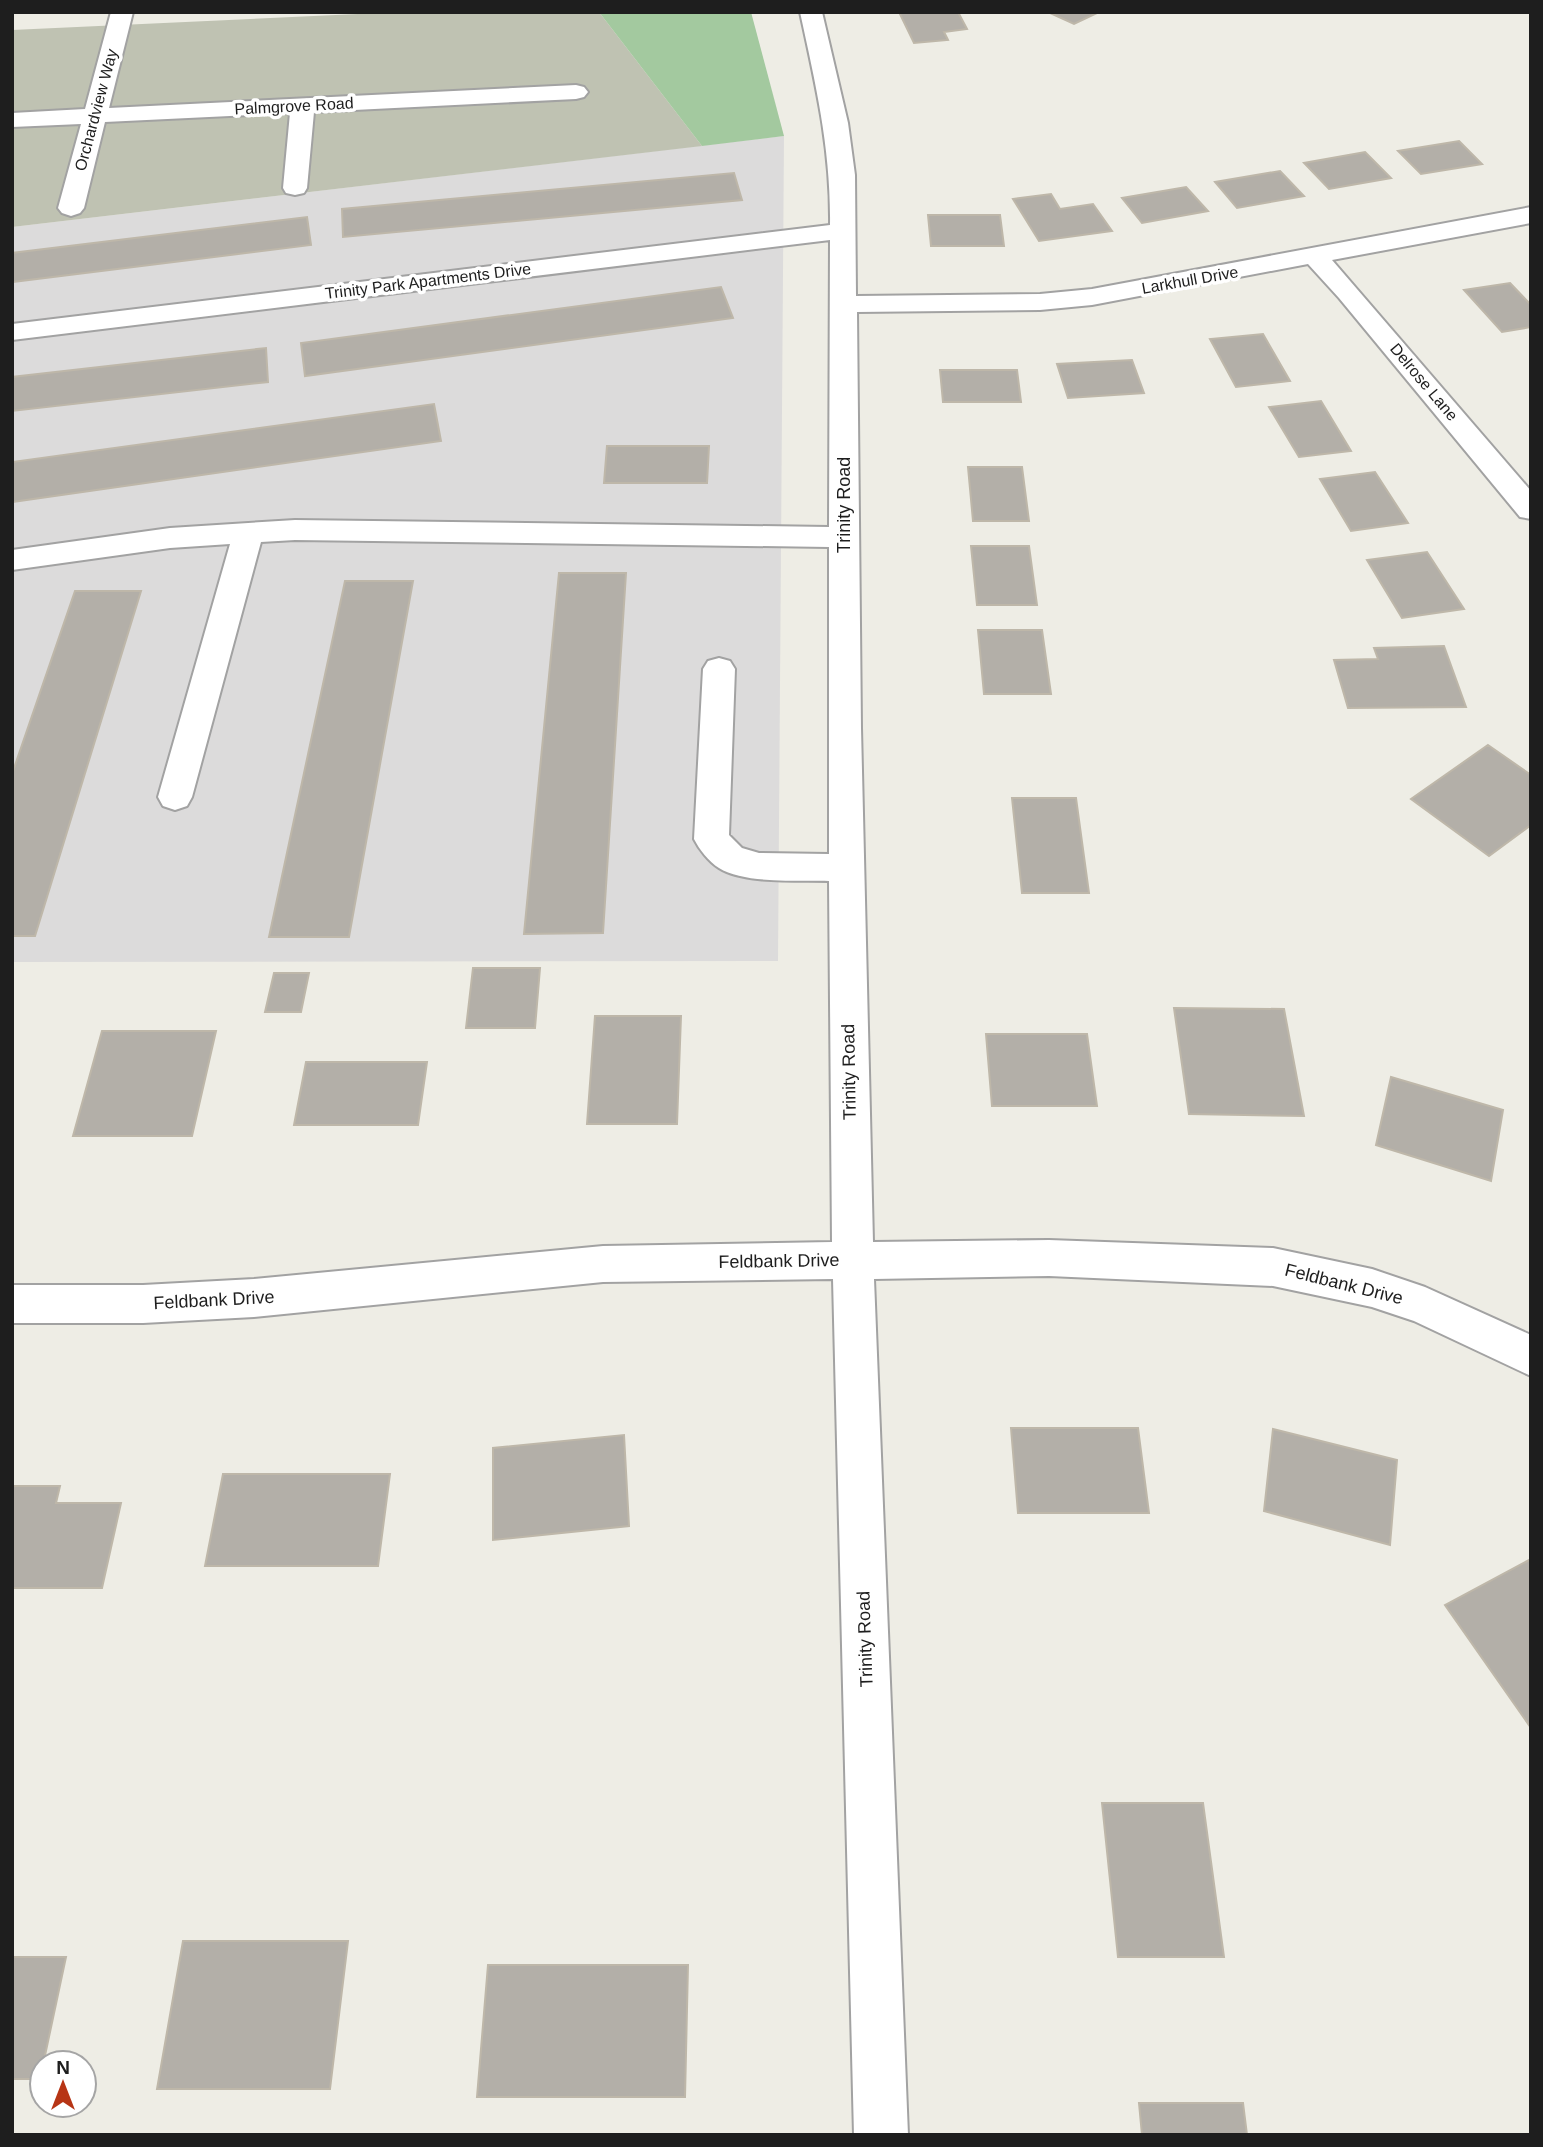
<svg xmlns="http://www.w3.org/2000/svg" width="1543" height="2147" viewBox="0 0 1543 2147" font-family="Arial,sans-serif">
<style>
.residential{fill:#dcdbdb}
.construction{fill:#bfc2b2}
.forest{fill:#a3c99f}
.building{fill:#b3afa8;stroke:#beb7a9;stroke-width:2}
.lines{fill:none;stroke-linecap:round;stroke-linejoin:round}
.minor-casing{stroke:#a2a2a2;stroke-width:4}
.minor{fill:#fff;fill-rule:evenodd}
.labels{text-anchor:middle;dominant-baseline:central;stroke-width:7;stroke-linejoin:round;paint-order:stroke}
.far-street-label{font-size:16px;fill:#1e1e1e;stroke:#fff}
.street-label{font-size:18px;fill:#1e1e1e;stroke:#fff}
</style>
<rect width="100%" height="100%" fill="#eeede5"/>
<path class="residential" d="M784,136L778,961L12,962V227Z"/>
<path class="construction" d="M401,12H599L702,146L12,227V30Z"/>
<path class="forest" d="M599,12H751L784,136L702,146Z"/>
<path class="building" d="M899,12H958L967,29L944,32L948,40L914,43Z
M1048,12H1099L1074,24Z
M1459,141L1482,164L1421,174L1398,151Z
M1365,152L1391,178L1329,189L1304,163Z
M1280,171L1304,196L1237,208L1215,182Z
M734,173L742,200L343,237L342,209Z
M1186,187L1208,211L1142,223L1122,198Z
M1051,194L1060,209L1093,204L1112,231L1039,241L1013,199Z
M928,215H1000L1004,246H931Z
M307,217L311,245L12,282V253Z
M1510,283L1531,305V327L1502,332L1464,290Z
M721,287L733,318L305,376L301,343Z
M1263,334L1290,381L1236,387L1210,339Z
M266,348L268,382L12,411V377Z
M1132,360L1144,393L1068,398L1057,364Z
M940,370H1017L1021,402H943Z
M1321,401L1351,451L1299,457L1269,407Z
M434,404L441,441L12,502V462Z
M607,446H709L707,483H604Z
M968,467H1022L1029,521H973Z
M1375,472L1408,523L1351,531L1320,479Z
M971,546H1029L1037,605H977Z
M1427,552L1464,609L1402,618L1367,560Z
M559,573H626L603,933L524,934Z
M345,581H413L349,937H269Z
M75,591H141L35,936H12V774Z
M978,630H1042L1051,694H984Z
M1444,646L1466,707L1348,708L1334,660L1378,659L1374,648Z
M1488,745L1531,775V825L1489,856L1411,799Z
M1012,798H1076L1089,893H1022Z
M473,968H540L535,1028H466Z
M274,973H309L301,1012H265Z
M1174,1008L1284,1009L1304,1116L1189,1114Z
M595,1016H681L677,1124H587Z
M102,1031H216L192,1136H73Z
M986,1034H1087L1097,1106H992Z
M306,1062H427L418,1125H294Z
M1391,1077L1503,1110L1491,1181L1376,1145Z
M1011,1428H1138L1149,1513H1018Z
M1273,1429L1397,1460L1390,1545L1264,1511Z
M624,1435L629,1526L493,1540V1448Z
M223,1474H390L378,1566H205Z
M12,1486H60L56,1503H121L102,1588H12Z
M1531,1559V1728L1445,1605Z
M1102,1803H1203L1224,1957H1118Z
M183,1941H348L330,2089H157Z
M12,1957H66L40,2079H12Z
M488,1965H688L685,2097H477Z
M1139,2103H1243L1247,2135H1142Z"/>
<g class="lines">
<g class="minor-casing">
<path id="minor" d="M111,12H133L109,108L576,85L584,87L588,92L584,97L576,99L314,112L307,188L304,193L295,195L286,193L283,188L290,113L105,122L84,208L80,213L71,216L62,213L58,208L81,124L12,127V113L85,109Z
M800,12H822L848,123L855,175L856,296L1040,294L1092,289L1531,207V223L1332,260L1531,491V519L1520,517L1339,298L1308,264L1092,305L1040,310L857,312L861,728L873,1242L1049,1240L1273,1248L1372,1269L1425,1287L1531,1335V1376L1414,1321L1372,1307L1273,1286L1049,1276L874,1279L908,2135H854L833,1279L603,1282L254,1317L143,1323H12V1285H143L254,1279L603,1246L832,1242L829,881C799,880 744,884 719,868C709,862 699,849 694,839L703,669L708,661L719,658L730,661L735,669L729,835L742,848L759,853L829,854V547L295,540L261,542L192,797L187,806L175,810L163,806L158,797L230,544L170,548L12,570V550L170,528L295,520L829,527L830,240L12,340V324L830,225C831,149 816,86 800,12Z"/>
</g>
<use href="#minor" class="minor"/>
</g>
<g class="labels">
<g class="far-street-label">
<text transform="translate(294 106) rotate(-3)">Palmgrove Road</text>
<text transform="translate(96 110) rotate(-75)">Orchardview Way</text>
<text transform="translate(1190 280) rotate(-10)">Larkhull Drive</text>
<text transform="translate(428 281) rotate(-7)">Trinity Park Apartments Drive</text>
<text transform="translate(1424 382) rotate(50)">Delrose Lane</text>
</g>
<g class="street-label">
<text transform="translate(844 505) rotate(-90)">Trinity Road</text>
<text transform="translate(849 1072) rotate(-91)">Trinity Road</text>
<text transform="translate(779 1261) rotate(-1)">Feldbank Drive</text>
<text transform="translate(1344 1284) rotate(14)">Feldbank Drive</text>
<text transform="translate(214 1300) rotate(-3)">Feldbank Drive</text>
<text transform="translate(865 1639) rotate(-92)">Trinity Road</text>
</g>
</g>
<rect width="1543" height="2147" fill="none" stroke="#1e1e1e" stroke-width="28"/>
<g transform="translate(63 2084)"><circle r="33" fill="#ffffff" stroke="#a5a5a5" stroke-width="2"/>
<path d="M0-5L12 26L0 18L-12 26Z" fill="#b73515"/>
<text y="-10" font-size="19" font-weight="bold" text-anchor="middle" fill="#1e1e1e">N</text>
</g>
</svg>
